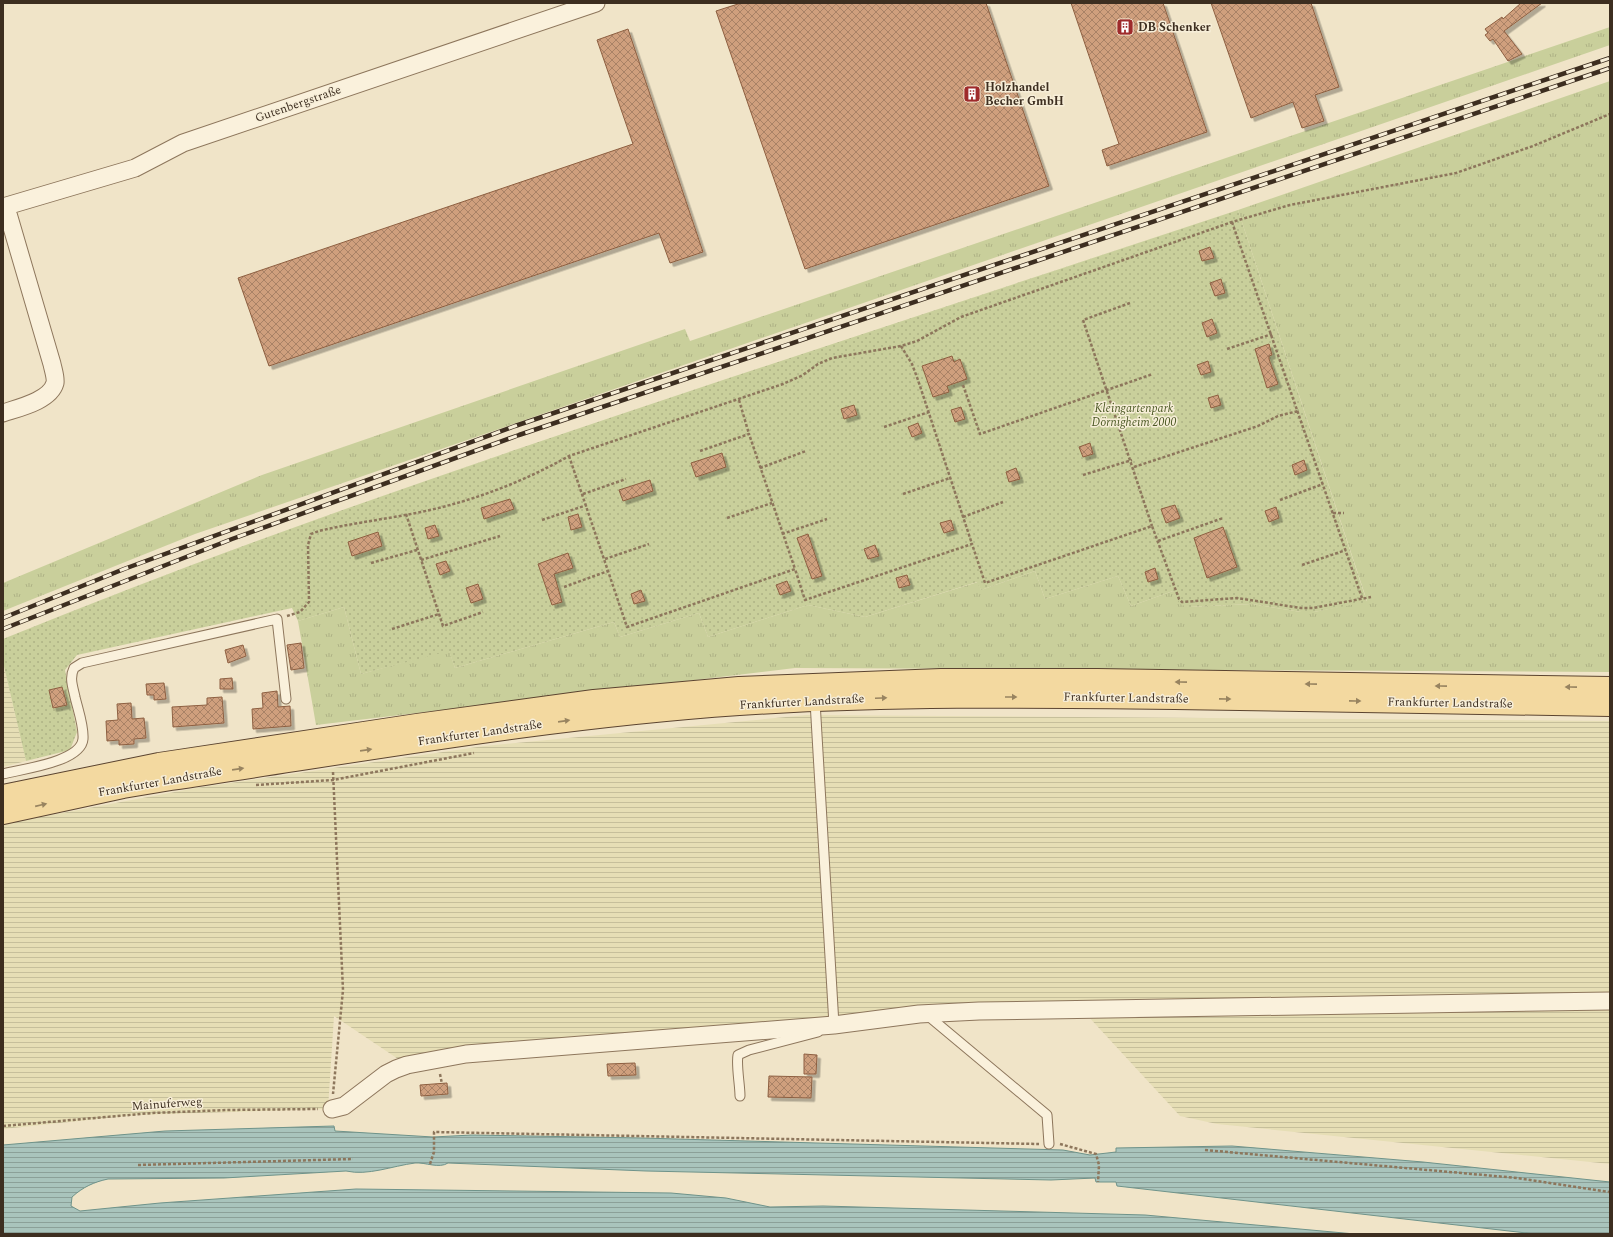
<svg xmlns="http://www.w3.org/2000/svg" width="1613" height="1237" viewBox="0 0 1613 1237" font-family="Spectral,serif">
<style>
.farmland{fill:url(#farmland-rules)}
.grass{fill:url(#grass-tufts)}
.park{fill:url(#park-dots)}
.water{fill:url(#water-rules);stroke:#6f938a}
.building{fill:url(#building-cross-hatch);stroke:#8d5f41;filter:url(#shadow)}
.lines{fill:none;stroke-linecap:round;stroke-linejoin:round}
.service-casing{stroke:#8d765c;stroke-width:11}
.minor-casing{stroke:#8d765c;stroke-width:19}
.primary-casing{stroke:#5b4430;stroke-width:24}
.path{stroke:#8d765c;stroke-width:2.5;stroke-dasharray:3 2;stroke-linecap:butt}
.service{stroke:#faf1dc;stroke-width:9}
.minor{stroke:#faf1dc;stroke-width:17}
.primary{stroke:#f3d9a0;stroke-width:22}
.rail-casing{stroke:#3d2e20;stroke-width:4.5}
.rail{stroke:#f7eed8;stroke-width:3;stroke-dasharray:9;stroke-linecap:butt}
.oneway{fill:#988460}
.labels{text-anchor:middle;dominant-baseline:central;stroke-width:3;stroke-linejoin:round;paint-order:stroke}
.poi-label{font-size:12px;font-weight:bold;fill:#3d2e20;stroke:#f7eed8;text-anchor:start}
.street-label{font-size:12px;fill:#3d2e20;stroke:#f7eed8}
.park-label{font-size:12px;font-style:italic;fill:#4d5a26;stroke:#f7eed8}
</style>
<defs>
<pattern id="farmland-rules" width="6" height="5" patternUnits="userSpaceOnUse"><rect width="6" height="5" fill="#e6deb5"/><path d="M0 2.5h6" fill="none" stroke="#c6bf9b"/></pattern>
<pattern id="grass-tufts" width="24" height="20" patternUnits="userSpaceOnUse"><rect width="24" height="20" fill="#c9cf9b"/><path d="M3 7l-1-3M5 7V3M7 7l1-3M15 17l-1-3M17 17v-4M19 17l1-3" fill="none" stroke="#aeb285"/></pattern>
<pattern id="park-dots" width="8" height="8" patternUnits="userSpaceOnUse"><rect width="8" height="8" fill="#c9cf9b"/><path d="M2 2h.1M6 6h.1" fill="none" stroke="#aeb285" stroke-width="1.8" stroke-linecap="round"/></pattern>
<pattern id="water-rules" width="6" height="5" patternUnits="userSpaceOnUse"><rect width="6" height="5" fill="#a9c4bc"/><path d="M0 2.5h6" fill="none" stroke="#8ba098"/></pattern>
<pattern id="building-cross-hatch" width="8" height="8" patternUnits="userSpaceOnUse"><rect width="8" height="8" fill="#cf9f7d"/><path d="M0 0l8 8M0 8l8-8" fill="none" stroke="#a98266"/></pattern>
<filter id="shadow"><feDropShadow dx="3.5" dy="3.5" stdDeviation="0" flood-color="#0004"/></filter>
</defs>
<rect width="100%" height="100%" fill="#f0e4c8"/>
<path class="farmland" d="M3,662L26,761L3,767Z
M807,715L1610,721V1164L1217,1124L1180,1116L1086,1014L978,1016L469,1058L413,1069L334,1016L328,1109L136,1115L3,1129V824L196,788L484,746Z"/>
<path class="grass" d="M1610,27V45L195,534L3,611V583L262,475L685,329L690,341Z
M1610,81V672L795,668L316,725L298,621L344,607L361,674L449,650L455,668L614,622L620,637L699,613L708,637L808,605L865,617L978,582L981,590L1035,571L1045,599L1118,576L1131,606L1173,591L1188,607L1252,604L1301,612H1314L1367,601L1238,210Z"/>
<path class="park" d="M1238,210L1367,602L1314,612H1301L1252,604L1188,607C1178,605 1177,600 1173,591L1131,606L1118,576L1045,599L1035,571L981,590L977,582L865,617L808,605L708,637L699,613L620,637L614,622L455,668L449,651L361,674L344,607L298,621L292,608L77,655L65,670L77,732L70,750L26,761L3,662V639C240,542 483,460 726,379C897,323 1068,266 1238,210Z"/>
<path class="water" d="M334,1126L335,1131L433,1137L472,1135L642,1138L1063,1150L1090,1155L1116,1152V1148L1232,1146L1423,1162L1610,1182V1234H1535L1117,1186L1116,1182H1096L1095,1178L1051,1180L646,1171L448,1163C439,1169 425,1162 415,1163C392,1166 368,1176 346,1171L224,1178L108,1179C94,1182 83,1187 72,1197L71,1206L80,1211L160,1203L356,1189L671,1193L726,1198L770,1207L823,1206L1145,1215L1355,1234H3V1145L165,1131Z"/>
<path class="building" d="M741,3H986L1049,186L805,269L716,11Z
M1071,3H1163L1207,132L1107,166L1102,150L1119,144Z
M1211,3H1311L1339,87L1315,95L1324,121L1302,128L1293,102L1251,118Z
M1521,3H1542L1504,31L1522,54L1508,61L1493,39L1490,41L1485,35L1488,33L1485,29L1502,17L1503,19Z
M628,29L703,252L670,263L659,233L269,366L238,278L633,144L597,40Z
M1210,247L1214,258L1202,261L1199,251Z
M1221,279L1225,293L1215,296L1210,283Z
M1212,319L1217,333L1207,337L1202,323Z
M1269,344L1272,355L1269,356V359L1278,384L1267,388L1255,349Z
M952,356L954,362L960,359L967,379L947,386L949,392L933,397L922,366Z
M1208,361L1211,372L1201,375L1197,365Z
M1218,395L1221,405L1211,408L1208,398Z
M854,405L857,415L844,419L841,409Z
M961,407L965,419L955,422L951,410Z
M918,423L922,433L912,437L908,427Z
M1090,443L1093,454L1083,457L1079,447Z
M722,453L726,467L696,477L691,463Z
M1304,460L1307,470L1295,475L1292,465Z
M1016,468L1020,479L1009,482L1006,472Z
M650,480L653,491L623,501L619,490Z
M510,499L514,509L484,519L481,508Z
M1175,505L1180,518L1166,523L1161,509Z
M1276,507L1279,518L1269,522L1265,511Z
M578,514L582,527L571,530L568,517Z
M951,520L954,530L944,533L940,523Z
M435,525L439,536L428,539L425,528Z
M1223,527L1237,567L1207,578L1194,538Z
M378,532L382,546L352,556L348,542Z
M808,534L822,576L812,579L797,538Z
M875,545L879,556L868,559L864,549Z
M568,553L573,568L554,574L562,602L552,605L538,564Z
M446,561L450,571L440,575L436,564Z
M1155,568L1158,579L1148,582L1145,572Z
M907,575L910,585L899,588L896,578Z
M787,581L791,591L780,595L776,585Z
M478,584L483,599L471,603L466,588Z
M641,590L645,601L634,604L631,594Z
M301,643L304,668L291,670L287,645Z
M243,645L246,656L228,663L225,650Z
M232,678L233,689H220V679Z
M164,683L166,699L154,700V695H147L146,684Z
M62,687L67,705L53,708L49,690Z
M277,691L278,707L290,706L291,726L253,729L252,709L263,708L262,693Z
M222,697L224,723L173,727L172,707L207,705V698Z
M131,703L132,719L144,718L146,738L134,739V744L119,745V740L107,741L106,721L118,720L117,704Z
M804,1054L817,1055L816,1074H804Z
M635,1063L636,1075L608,1076L607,1064Z
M769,1076L812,1077L811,1098L768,1097Z
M447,1083L448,1094L421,1096L420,1085Z"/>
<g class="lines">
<g class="service-casing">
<path id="service" d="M815,701L834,1025L832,1027
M3,774C22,769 81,762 83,739C84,726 78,710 75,697C73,687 69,678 74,668L82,663L277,619L286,699
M926,1014L1047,1115L1049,1144
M740,1096C740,1085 736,1065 738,1055L749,1050L818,1032"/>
</g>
<g class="minor-casing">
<path id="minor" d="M3,207L135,168L183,143L596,3
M3,413C18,408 50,401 55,383C56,378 53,369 52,364L6,207
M332,1109L344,1106L386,1074L396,1069L407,1065L466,1054L834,1025L919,1014L979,1011L1610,1001"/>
</g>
<g class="primary-casing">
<path id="primary" d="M3,796L159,764L417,725L594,701L739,688L941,680H1098L1610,688
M3,813L123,787L171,779C360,751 548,717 739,704C884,695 1029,696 1175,698C1320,700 1465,703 1610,705"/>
</g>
<path class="path" d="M1232,222L1362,598
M1130,303L1083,320L1152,526
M901,346L912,364L918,380L972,544
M1227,349L1272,334
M963,385L980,434L1153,374
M739,400L749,434
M884,427L929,412
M700,451L749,434L795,569
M569,456L627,627L795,569L805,600L972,544L985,583L1152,526L1179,599L1182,602L1237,598L1301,608H1313L1371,597
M1134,467L1258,426L1278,416L1298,411
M760,468L806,451
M1083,475L1132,460
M583,494L626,479
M903,494L950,478
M1280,500L1323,484
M1333,513H1344
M406,514L443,626L483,612
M963,517L1003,502
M727,518L772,503
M542,520L587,505
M782,534L827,519
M1158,541L1223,518
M605,559L649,544
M421,560L500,536
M371,563L417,550
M1302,565L1346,550
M564,587L608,571
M287,616L300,612L309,602L308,545L311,534L319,531C352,523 387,519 421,512C473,501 523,482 569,456L783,384L803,375L818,364L832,358L901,346L917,341L961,317L1232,222L1290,205L1456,173L1533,146L1610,114
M392,629L439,614
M333,772L343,990L333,1094
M256,785L333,780L474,753
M440,1074L442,1084
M3,1126L152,1113L227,1110L318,1109
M1060,1144L1096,1154L1099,1165L1098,1182
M1205,1150L1517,1178L1609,1192
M430,1164L434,1152V1132L1039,1144
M138,1165L353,1159"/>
<use href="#service" class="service"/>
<use href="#minor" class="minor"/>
<use href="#primary" class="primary"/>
<g class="rail-casing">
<path id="rail" d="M3,618L124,569L515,426L1610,58
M3,629L232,539L519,435L1610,68"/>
</g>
<use href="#rail" class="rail"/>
</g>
<defs><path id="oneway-solid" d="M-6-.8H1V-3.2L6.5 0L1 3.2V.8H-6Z"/></defs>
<g class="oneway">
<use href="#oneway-solid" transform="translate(1181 682) rotate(-179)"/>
<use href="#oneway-solid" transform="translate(1311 684) rotate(-179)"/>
<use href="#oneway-solid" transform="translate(1441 686) rotate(-179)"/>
<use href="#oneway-solid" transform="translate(1571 687) rotate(-179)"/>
<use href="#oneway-solid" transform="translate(1011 697)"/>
<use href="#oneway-solid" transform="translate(881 698) rotate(-2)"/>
<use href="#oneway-solid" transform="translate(1225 699) rotate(1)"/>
<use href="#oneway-solid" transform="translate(1355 701) rotate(1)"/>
<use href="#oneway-solid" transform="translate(564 721) rotate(-8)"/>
<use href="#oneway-solid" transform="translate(366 750) rotate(-8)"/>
<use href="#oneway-solid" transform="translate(238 769) rotate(-8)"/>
<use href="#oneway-solid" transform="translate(41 805) rotate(-13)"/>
</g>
<defs>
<g id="building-square" transform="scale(0.9)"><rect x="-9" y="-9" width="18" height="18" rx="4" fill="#9e2a2b" stroke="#f7eed8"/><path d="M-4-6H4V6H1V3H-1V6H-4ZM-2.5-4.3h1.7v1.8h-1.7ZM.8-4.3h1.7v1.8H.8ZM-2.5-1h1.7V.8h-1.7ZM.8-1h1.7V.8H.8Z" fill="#fff"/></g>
</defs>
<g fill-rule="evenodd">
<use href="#building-square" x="1125" y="27"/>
<use href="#building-square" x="972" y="94"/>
</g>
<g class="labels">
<g class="poi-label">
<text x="1138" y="27">DB Schenker</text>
<text x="985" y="87">Holzhandel<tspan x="985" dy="14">Becher GmbH</tspan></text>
</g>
<g class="street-label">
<text transform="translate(298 104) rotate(-19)">Gutenbergstraße</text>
<text transform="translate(1126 698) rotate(1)">Frankfurter Landstraße</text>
<text transform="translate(802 702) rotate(-3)">Frankfurter Landstraße</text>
<text transform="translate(1450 703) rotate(1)">Frankfurter Landstraße</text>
<text transform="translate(480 733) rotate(-8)">Frankfurter Landstraße</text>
<text transform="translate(160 782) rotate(-10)">Frankfurter Landstraße</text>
<text transform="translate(167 1104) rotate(-4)">Mainuferweg</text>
</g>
<g class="park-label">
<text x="1134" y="408">Kleingartenpark<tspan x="1134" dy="14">Dörnigheim 2000</tspan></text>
</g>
</g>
<rect width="1613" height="1237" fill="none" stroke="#3d2e20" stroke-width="8"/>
</svg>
